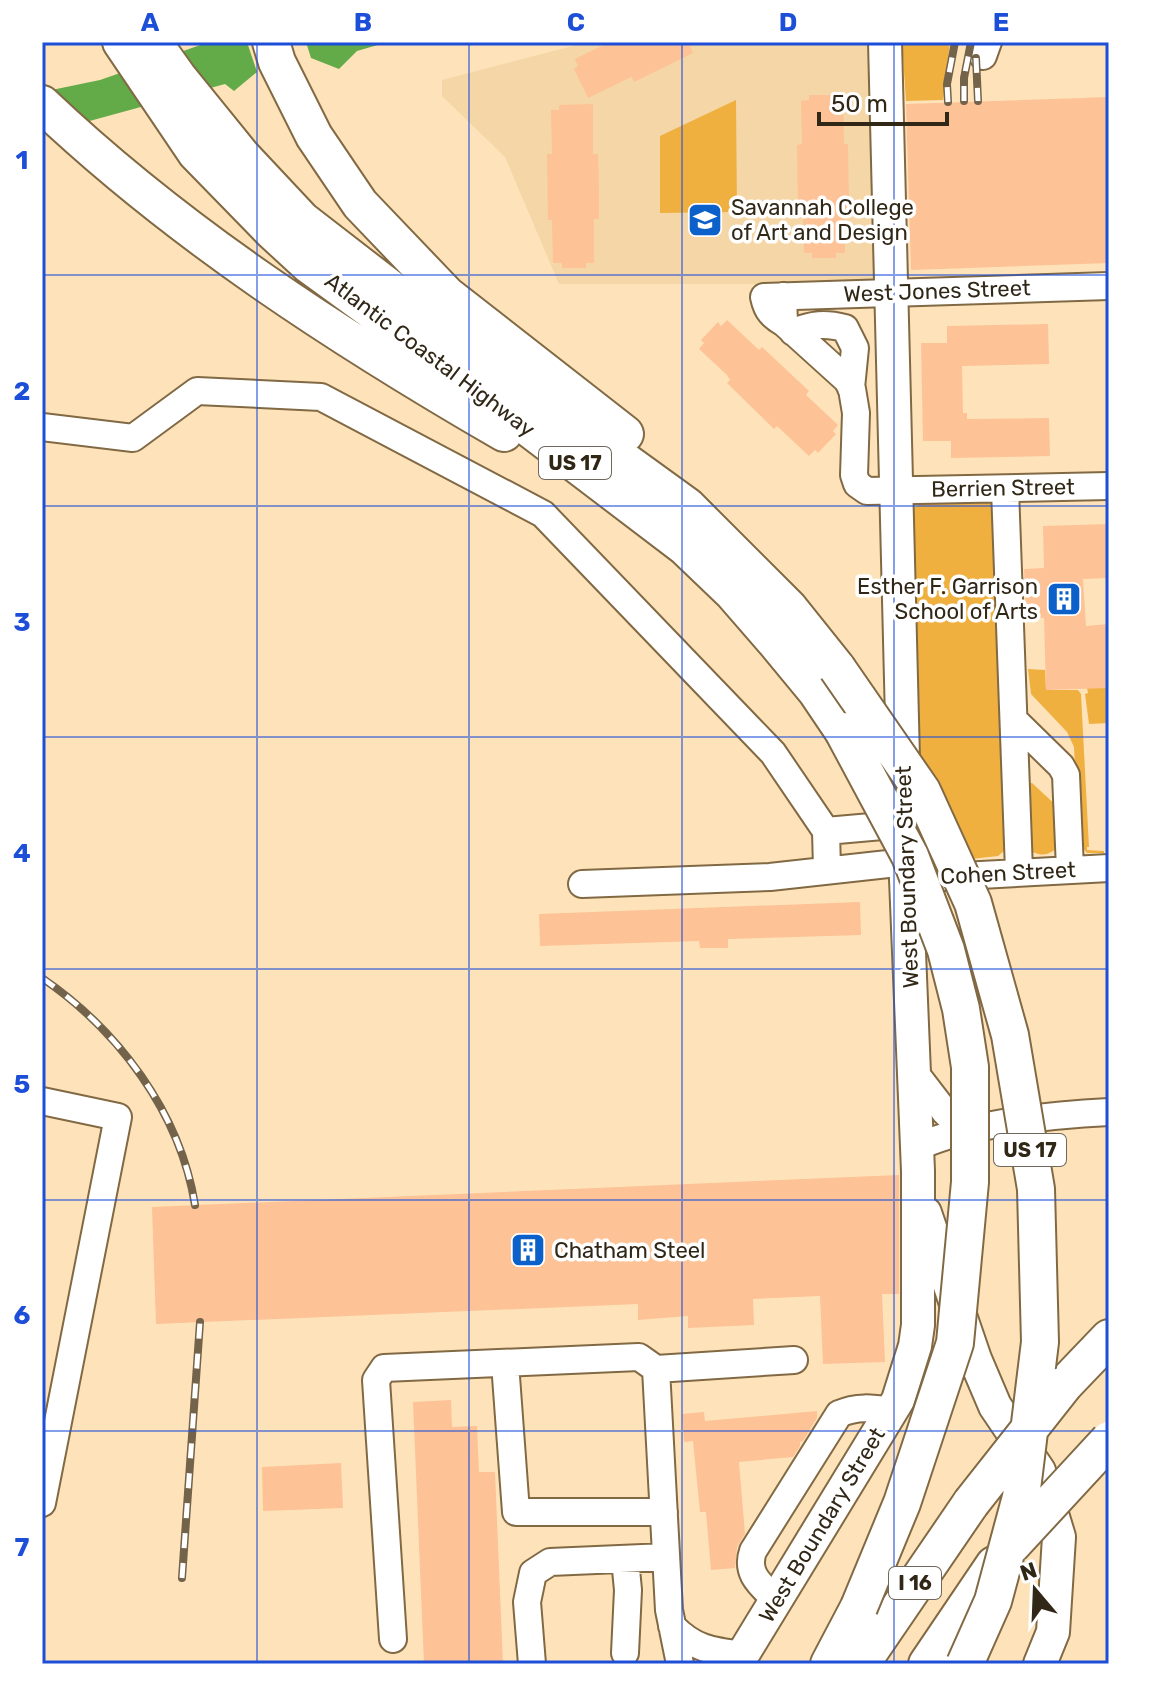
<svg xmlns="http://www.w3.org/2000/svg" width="1151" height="1706" viewBox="0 0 1151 1706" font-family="Rubik,sans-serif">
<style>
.built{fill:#f5d6a6}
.green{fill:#efb040}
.water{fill:#63aa48}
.building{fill:#fdc295}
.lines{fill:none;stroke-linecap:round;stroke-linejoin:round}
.minor-casing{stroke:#816944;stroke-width:30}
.major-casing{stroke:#816944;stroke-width:36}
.highway-casing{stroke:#816944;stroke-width:40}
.minor{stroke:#fff;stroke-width:26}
.major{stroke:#fff;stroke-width:32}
.highway{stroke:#fff;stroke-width:36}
.rail-casing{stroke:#73634b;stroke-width:8}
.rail{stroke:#fff;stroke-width:5;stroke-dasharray:15;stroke-linecap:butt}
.highway-bridge-casing{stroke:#816944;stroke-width:40;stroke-linecap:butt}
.highway-bridge{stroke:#fff;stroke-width:36}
.grid{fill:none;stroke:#1d4ed8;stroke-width:2;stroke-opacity:0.55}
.labels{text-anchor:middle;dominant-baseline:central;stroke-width:7;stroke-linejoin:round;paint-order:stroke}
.shield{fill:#fff;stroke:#6f685d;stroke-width:2}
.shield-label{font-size:20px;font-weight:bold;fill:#312717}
.poi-label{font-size:22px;fill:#312717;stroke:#fff;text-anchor:start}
.street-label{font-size:22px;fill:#312717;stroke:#fff}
.neatline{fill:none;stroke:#1d4ed8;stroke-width:3}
.grid-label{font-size:26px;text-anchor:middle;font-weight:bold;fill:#1d4ed8}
</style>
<rect width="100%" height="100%" fill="#fee3ba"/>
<path class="built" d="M588,42H874L881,284H559L505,157L442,96V80Z"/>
<path class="green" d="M902,42H950L943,100L906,101Z
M736,100L737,212L660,213V136Z
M986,502L993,505L990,509L993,511L1009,847L998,856L971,859L912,740L910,515L915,507L922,504Z
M1028,669L1045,670L1046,690H1078L1081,694L1089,847H1087V850L1104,851V853H1087L1079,843L1074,747L1067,732L1031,694Z
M1087,688H1109V723L1089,724L1085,694L1088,693Z
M1032,783L1059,808L1061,843C1052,855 1042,858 1029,850L1026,784Z"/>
<path class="water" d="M209,42H240L248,45L257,72L234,91L225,84L42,134V92L100,80Z
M306,42H388L357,51L339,69L311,58Z"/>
<path class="building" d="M610,42H688L693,53L634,82L632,77L627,79L588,98L574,69L578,66L575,59Z
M809,95H836V100H843L844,144H848L849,209H845V253H836V258H812V253H804L803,216V210H798L797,145L802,144L801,101L809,100Z
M1109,97V263L911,270L906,104Z
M593,104V154H598L599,191V219H594V263H586V268H562V263H553L552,220H548L547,154H552L551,110H559V105Z
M727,320L759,350L762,347L809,391L806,395L838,425L833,431L836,434L818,453L815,450L809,456L777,426L774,429L727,383L730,380L727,375L699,349L704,343L701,340L718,322L721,326Z
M1048,324L1049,364L962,366L963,413H967V419L1049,418L1050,456L951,458V441H923L921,343H947V326Z
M1109,524V578L1083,579L1086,626L1109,624V688L1046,690L1044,618H1026L1024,569L1044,568L1043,526Z
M860,902L861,935L728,939V948H700L699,941L540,946L539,914Z
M899,1175V1294H882L885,1362L823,1364L820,1296L753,1299L754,1325L688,1328V1316L638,1320V1304L156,1324L152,1207Z
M451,1400L452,1427L477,1426L479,1472H495L503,1664H424L413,1402Z
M817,1411V1418L803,1441L800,1442V1446L793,1457L739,1462L745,1534L737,1547L735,1568L711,1570L706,1512H700L693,1441L684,1442L682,1414L704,1412L705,1421Z
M341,1463L343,1508L263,1511L262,1467Z"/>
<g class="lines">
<g class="minor-casing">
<path id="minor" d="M983,56L988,42
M783,296L784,323C772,316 767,311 764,297C879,293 994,290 1109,286
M784,323L847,380L852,389L856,413L854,475L857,484L867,491L1109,486
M793,332C813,324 825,323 845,328L855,348L851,388
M42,427L133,438L197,391L321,397L543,514L773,753L826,831
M1005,489L1019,871
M1014,720L1061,766L1066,775L1070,869
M827,869L826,831L905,824
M906,879L1109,868
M582,884L770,877L906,862
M912,1069L945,1112L964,1131
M42,1101L118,1117L42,1503
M917,1147C971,1123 1050,1115 1109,1112
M505,1363L516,1512H664
M656,1369L794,1360
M625,1559L628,1590L625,1653
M776,1600C761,1585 745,1574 753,1551L839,1414C857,1406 872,1408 891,1411
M672,1626C694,1649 712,1651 743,1655
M393,1639L376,1380L384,1368L639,1357L656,1369L669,1610L680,1664
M532,1664L527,1602L533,1573L550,1562L666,1557"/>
</g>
<g class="major-casing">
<path id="major" d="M925,1213L975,1359L995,1406L1039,1471L1059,1537L1053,1632L1040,1664
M737,1664L898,1400L915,1346L918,1325V1171L906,879L885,42"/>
</g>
<g class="highway-casing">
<path id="highway" d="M121,42L196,153L272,231L309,265L430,353L685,547L732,592L778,645L816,691L843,731
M153,42L178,77L242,156L302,220L448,333L687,506L789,608L837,668
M271,42L277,62L314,136L360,204L447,295L625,434
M42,104C179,234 340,338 504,433
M1064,1385L1109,1338
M829,1664L859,1607
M861,1664L971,1503
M927,1664L994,1565"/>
</g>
<use href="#minor" class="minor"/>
<use href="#major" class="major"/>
<use href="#highway" class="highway"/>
<g class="rail-casing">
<path id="rail" d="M976,58L978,101
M964,101V78L971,42
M948,102L947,84L955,42
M42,978C118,1030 180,1112 195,1205
M182,1578L200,1322"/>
</g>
<use href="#rail" class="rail"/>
<g class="highway-bridge-casing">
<path id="highway-bridge" d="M837,668L922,791L973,903L1010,1035L1036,1189L1040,1342L1021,1497L993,1601L965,1664
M843,731L910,856L946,950L961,1009L970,1067V1182L955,1343L902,1503L859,1607
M971,1503L1064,1385
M1011,1546L1109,1440"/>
</g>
<use href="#highway-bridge" class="highway-bridge"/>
</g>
<path class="grid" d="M257,42V1664M469,42V1664M682,42V1664M894,42V1664M42,275H1109M42,506H1109M42,737H1109M42,969H1109M42,1200H1109M42,1431H1109"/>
<defs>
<g id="university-square" transform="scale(1.8)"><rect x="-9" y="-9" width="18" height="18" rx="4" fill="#0b60c9" stroke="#fff"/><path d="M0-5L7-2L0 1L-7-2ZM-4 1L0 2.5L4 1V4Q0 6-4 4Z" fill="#fff"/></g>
<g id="building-square" transform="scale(1.8)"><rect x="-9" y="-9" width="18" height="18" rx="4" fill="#0b60c9" stroke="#fff"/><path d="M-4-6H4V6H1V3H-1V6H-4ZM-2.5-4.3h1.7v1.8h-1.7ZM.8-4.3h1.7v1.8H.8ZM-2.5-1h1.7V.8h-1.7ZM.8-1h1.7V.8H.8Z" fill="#fff"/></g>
</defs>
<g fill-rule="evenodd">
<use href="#university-square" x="705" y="220"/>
<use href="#building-square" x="1064" y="599"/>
<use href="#building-square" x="528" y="1250"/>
</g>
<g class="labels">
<g class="shield">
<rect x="539" y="447" width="72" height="32" rx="6"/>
<rect x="994" y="1134" width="72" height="32" rx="6"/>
<rect x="889" y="1567" width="52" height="32" rx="6"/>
</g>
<g class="shield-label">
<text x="575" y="463">US 17</text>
<text x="1030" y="1150">US 17</text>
<text x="915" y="1583">I 16</text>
</g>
<g class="poi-label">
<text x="731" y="207">Savannah College<tspan x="731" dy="25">of Art and Design</tspan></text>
<text x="1038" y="586" text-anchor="end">Esther F. Garrison<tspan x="1038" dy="25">School of Arts</tspan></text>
<text x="554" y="1250">Chatham Steel</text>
</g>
<g class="street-label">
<text transform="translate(937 291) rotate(-2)">West Jones Street</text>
<text transform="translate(430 355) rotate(37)">Atlantic Coastal Highway</text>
<text transform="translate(1003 488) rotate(-1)">Berrien Street</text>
<text transform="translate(1008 873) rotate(-3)">Cohen Street</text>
<text transform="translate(907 877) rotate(-92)">West Boundary Street</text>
<text transform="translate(822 1525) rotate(-59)">West Boundary Street</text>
</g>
</g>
<rect width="1151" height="1706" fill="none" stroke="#ffffff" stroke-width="88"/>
<g transform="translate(1035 1590) rotate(341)" stroke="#ffffff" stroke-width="6" paint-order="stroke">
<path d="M0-6L14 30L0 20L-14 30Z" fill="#312717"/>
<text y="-12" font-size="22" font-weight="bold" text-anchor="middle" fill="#312717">N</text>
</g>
<path d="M819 112v12h128v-12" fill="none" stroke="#312717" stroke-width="4"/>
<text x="831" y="112" font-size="24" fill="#312717" stroke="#ffffff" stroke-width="6" paint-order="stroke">50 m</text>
<rect x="44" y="44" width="1063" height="1618" class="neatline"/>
<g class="grid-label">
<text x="150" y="31">A</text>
<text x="363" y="31">B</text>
<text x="576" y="31">C</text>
<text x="788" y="31">D</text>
<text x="1001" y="31">E</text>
<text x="22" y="169">1</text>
<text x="22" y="400">2</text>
<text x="22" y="631">3</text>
<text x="22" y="862">4</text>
<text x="22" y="1093">5</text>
<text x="22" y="1324">6</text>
<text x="22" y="1556">7</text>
</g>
</svg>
